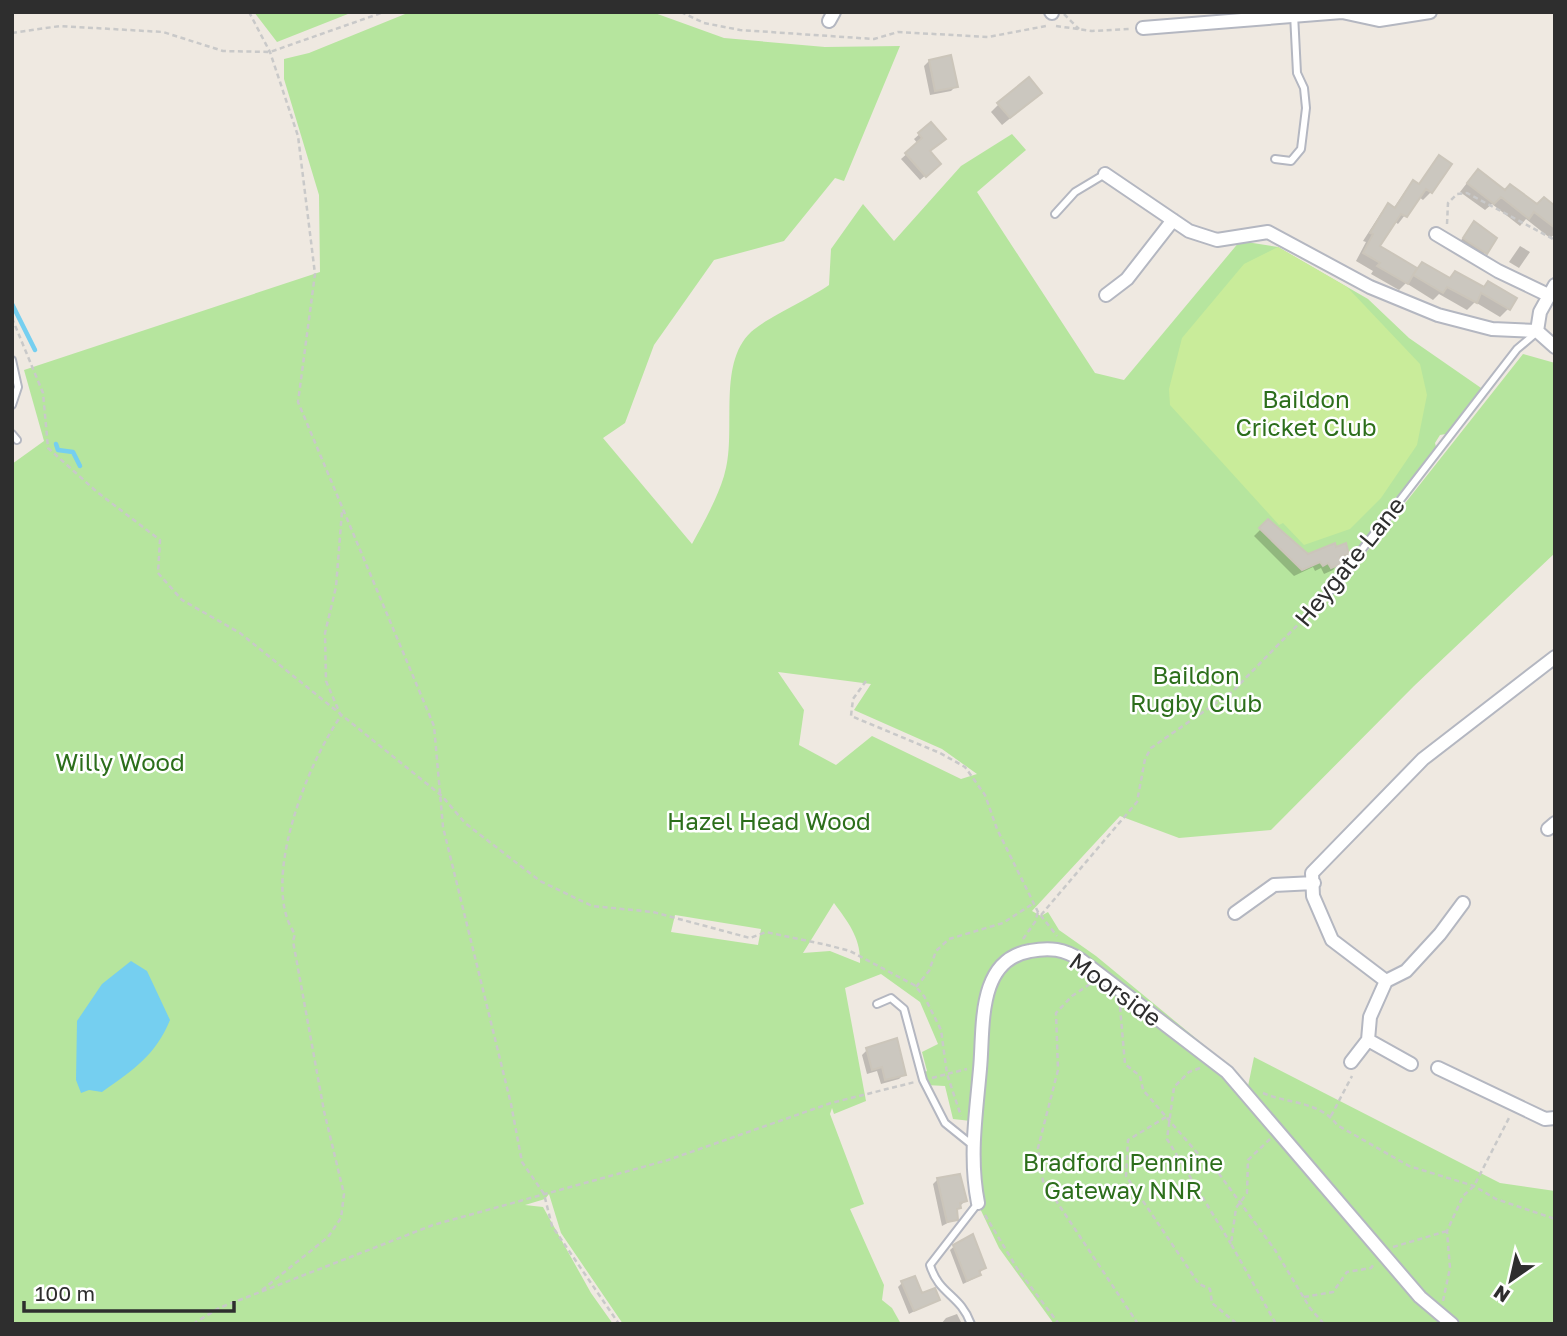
<svg xmlns="http://www.w3.org/2000/svg" width="1567" height="1336" viewBox="0 0 1567 1336" font-family="'Golos Text',sans-serif">
<style>
.green{fill:#b6e59e;fill-rule:evenodd}
.pitch{fill:#c9ec9a}
.water{fill:#75cff0}
.shadow{fill:#0003}
.lines{fill:none;stroke-linecap:round;stroke-linejoin:round}
.stream{stroke:#75cff0;stroke-width:4.5}
.building{fill:#cbc7bf;stroke:#cbc5ba;stroke-width:2}
.lane-casing{stroke:#b4b7c1;stroke-width:10}
.street-casing{stroke:#b4b7c1;stroke-width:16}
.path{stroke:#c9c9c9;stroke-width:2.5;stroke-dasharray:5 3.5;stroke-linecap:butt}
.lane{stroke:#fff;stroke-width:6}
.street{stroke:#fff;stroke-width:12}
.labels{text-anchor:middle;dominant-baseline:central;stroke-width:5;stroke-linejoin:round;paint-order:stroke}
.park-label{font-size:24px;fill:#2c6e1b;stroke:#fff}
.street-label{font-size:24px;fill:#2e2e2e;stroke:#fff}
</style>
<rect width="100%" height="100%" fill="#efe9e1"/>
<path class="green" d="M254,12H353L277,42Z
M410,12H652L724,38L825,47L900,46L844,181L835,178L784,241L714,260L654,345L625,423L603,438L692,544C703,524 717,499 724,476C738,434 716,365 751,332C766,318 809,299 829,285L831,249L863,204L894,241L961,166L1012,134L1026,150L977,192L1095,373L1124,380L1240,241L1278,247L1368,299L1409,338L1484,390L1446,434L1440,435L1435,443L1436,447L1318,602H1327L1523,354L1555,363V553L1414,686L1271,830L1179,838L1120,816L1032,911L1041,916L1048,912L1059,930L1096,956L1210,1050L1207,1060L1227,1076L1301,1168L1445,1324H1054L999,1248L974,1196L971,1121L953,1119L945,1086L926,1085L923,1073L927,1071L922,1052L938,1044L920,1002L881,974L845,988L866,1101L834,1114L832,1108L830,1114L864,1204L850,1209L884,1285L882,1300L892,1308L901,1324H623L561,1233L549,1194L545,1199L525,1205L543,1207L591,1293L613,1324H12V464L44,441L24,370L320,272L319,195L284,79V59L309,53ZM778,672L871,684L854,710L942,749L977,774L961,779L872,736L836,765L799,745L804,710ZM834,903C848,922 861,938 860,963L830,951L803,953ZM675,915L761,929L758,945L671,932Z
M1254,1057L1500,1183L1555,1191V1324H1454L1442,1316L1247,1091Z"/>
<path class="pitch" d="M1278,247L1347,287L1420,364L1427,395L1417,445L1381,498L1350,529L1304,545L1283,523L1279,525L1170,405L1169,389L1182,338L1244,264Z"/>
<path class="water" d="M131,961L147,971L170,1020C156,1055 132,1071 102,1092L89,1090L81,1093L76,1080L77,1021L102,984Z"/>
<path class="shadow" d="M929,61L956,86L951,91L930,95L924,66Z
M1032,100L1002,125L991,112L999,104Z
M931,124L928,152L934,168L920,180L901,159L918,144L914,139Z
M1439,157L1431,192L1423,200L1419,197L1398,224L1394,221L1378,247L1416,270L1422,264L1448,279L1455,273L1508,309L1500,317L1475,302L1467,310L1439,294L1433,300L1406,283L1399,290L1371,274L1373,271L1356,261L1366,242L1363,241L1381,213L1388,205L1393,209L1406,190L1413,183L1418,185Z
M1470,179L1537,206L1555,208V234L1550,238L1526,219L1520,226L1492,204L1485,210L1460,192Z
M1474,223L1495,238L1481,258L1459,243Z
M1520,246L1530,252L1519,268L1509,262Z
M1268,522L1308,556L1335,549L1347,553L1333,570L1324,574L1321,568L1315,571L1313,567L1294,576L1254,536Z
M867,1050L904,1074L899,1079L881,1084L877,1071L867,1074L862,1055Z
M938,1179L965,1201L955,1211L957,1218L942,1226L933,1184Z
M972,1237L984,1268L975,1278L963,1284L950,1250L961,1240Z
M902,1283L921,1296L938,1299L909,1314L898,1287Z
M957,1314L962,1324H941L946,1318Z"/>
<g class="lines">
<path class="stream" d="M12,304L35,350
M56,444L58,450L73,452L80,466"/>
</g>
<path class="building" d="M951,55L958,87L935,91L929,60Z
M1029,77L1042,93L1010,118L997,103Z
M931,122L946,139L930,151L941,164L926,177L905,153L922,138L918,133Z
M1439,155L1452,164L1432,193L1426,189L1407,217L1401,214L1380,246L1417,268L1408,284L1377,266L1380,263L1363,253L1373,234L1370,233L1388,203L1395,208L1413,180L1419,184Z
M1478,169L1505,190L1510,184L1537,204L1544,197L1555,206V228L1534,212L1529,219L1501,197L1494,204L1467,183Z
M1474,221L1497,238L1487,254L1463,238Z
M1422,262L1450,278L1455,271L1484,287L1488,281L1517,298L1510,310L1481,293L1477,303L1447,287L1443,293L1413,275Z
M1268,519L1308,554L1335,543L1336,547L1346,543L1349,554L1340,557L1342,564L1331,568L1328,563L1323,566L1320,562L1302,570L1259,528Z
M897,1038L906,1075L885,1080L882,1067L872,1070L866,1048Z
M960,1174L967,1201L960,1203L961,1208L957,1209L958,1220L947,1222L937,1178Z
M973,1234L986,1268L979,1271L981,1275L967,1281L953,1245Z
M915,1276L922,1293L935,1288L940,1300L914,1311L901,1281Z"/>
<g class="lines">
<g class="lane-casing">
<path id="lane" d="M1275,159L1291,161L1301,149L1306,108L1304,88L1297,73L1294,14
M1055,214L1075,192L1105,174
M12,360L18,387L12,405
M12,434L17,440
M1326,596L1517,349L1536,333
M877,1004L891,998L904,1009L923,1080L945,1123L971,1144
M971,1324C960,1294 939,1295 930,1265L978,1203"/>
</g>
<g class="street-casing">
<path id="street" d="M1051,12L1052,13
M829,21L834,12
M1143,28L1342,12L1379,20L1430,12
M1105,174L1189,231L1217,240L1268,232L1370,287L1438,315L1492,329L1537,331
M1436,234L1498,271L1548,295
M1106,295L1127,279L1173,220
M1537,331L1540,312L1555,285
M1537,331L1555,347
M1548,829L1555,823
M1235,913L1274,885L1314,883
M1386,981L1332,940L1313,896L1312,873L1423,759L1555,657
M1368,1040L1411,1064
M1351,1062L1368,1040L1370,1017L1386,981L1406,971L1440,934L1463,903
M1438,1068L1545,1119L1555,1118
M978,1203C969,1157 976,1115 980,1069C984,1029 976,960 1030,951C1050,947 1064,949 1081,960L1227,1072L1420,1297L1452,1324"/>
</g>
<path class="path" d="M249,12L270,52L298,136L315,274L298,402L434,726L443,827L511,1104L522,1162L544,1194L552,1226L619,1324
M681,12L704,23L740,30L874,39L898,32L988,37L1046,26
M1064,14L1079,29
M1056,26L1092,31L1130,29
M12,33L60,26L163,32L223,51L270,52L384,12
M1447,224L1448,203L1457,194L1467,193L1555,240
M12,318L43,393L48,448L97,492L160,540L158,573L182,600L240,633L442,796L465,823L540,881L592,906L653,912L750,938L766,932L827,945L850,951L914,985L924,996L941,1030L947,1074L967,1069
M866,681L853,699L851,716L940,753L965,767L985,795L997,829L1038,912L1057,936
M1041,915L1137,802L1145,759L1151,748L1232,692L1319,603
M1023,939L1035,922L1038,912
M1090,984L1072,996L1056,1013L1058,1070L1038,1148L1043,1181L1138,1324
M916,987L929,971L936,951L949,939L1003,923L1034,903
M1120,1007L1125,1064L1140,1076L1143,1090L1206,1163L1214,1167L1275,1250L1310,1308L1324,1324
M1200,1068L1189,1072L1174,1087L1167,1139L1231,1244
M932,1078L947,1074L961,1116
M1263,1093C1288,1104 1320,1101 1337,1125L1409,1166L1474,1186L1496,1199L1555,1219
M1331,1116L1352,1076
M1166,1117L1128,1140L1126,1176L1199,1284L1210,1289L1212,1303L1237,1324
M1270,1139L1248,1160L1247,1193L1236,1208L1231,1244L1276,1324
M985,1215L1018,1270L1059,1324
M1393,1247L1447,1231
M262,1290L328,1237L341,1218L344,1194L324,1111L293,941L295,934C259,883 308,762 341,716L326,681L325,633L336,587L342,511
M1304,1297L1333,1292L1347,1272L1371,1268L1374,1264
M1443,1301L1450,1268L1447,1231L1463,1196L1474,1186L1510,1116
M193,1324L219,1308L433,1225L668,1160L831,1103L915,1082"/>
<use href="#lane" class="lane"/>
<use href="#street" class="street"/>
</g>
<g class="labels">
<g class="park-label">
<text x="1306" y="398">Baildon<tspan x="1306" dy="28">Cricket Club</tspan></text>
<text x="1196" y="674">Baildon<tspan x="1196" dy="28">Rugby Club</tspan></text>
<text x="120" y="761">Willy Wood</text>
<text x="769" y="820">Hazel Head Wood</text>
<text x="1123" y="1161">Bradford Pennine<tspan x="1123" dy="28">Gateway NNR</tspan></text>
</g>
<g class="street-label">
<text transform="translate(1349 561) rotate(-51)">Heygate Lane</text>
<text transform="translate(1116 989) rotate(36)">Moorside</text>
</g>
</g>
<rect width="1567" height="1336" fill="none" stroke="#2e2e2e" stroke-width="28"/>
<g transform="translate(1511 1280) rotate(214)" stroke="#ffffff" stroke-width="5" paint-order="stroke">
<path d="M0-5L12 26L0 18L-12 26Z" fill="#2e2e2e"/>
<text y="-10" font-size="19" font-weight="bold" text-anchor="middle" fill="#2e2e2e">N</text>
</g>
<path d="M24 1301v10h210v-10" fill="none" stroke="#2e2e2e" stroke-width="3.5"/>
<text x="35" y="1301" font-size="21" fill="#2e2e2e" stroke="#ffffff" stroke-width="5" paint-order="stroke">100 m</text>
</svg>
